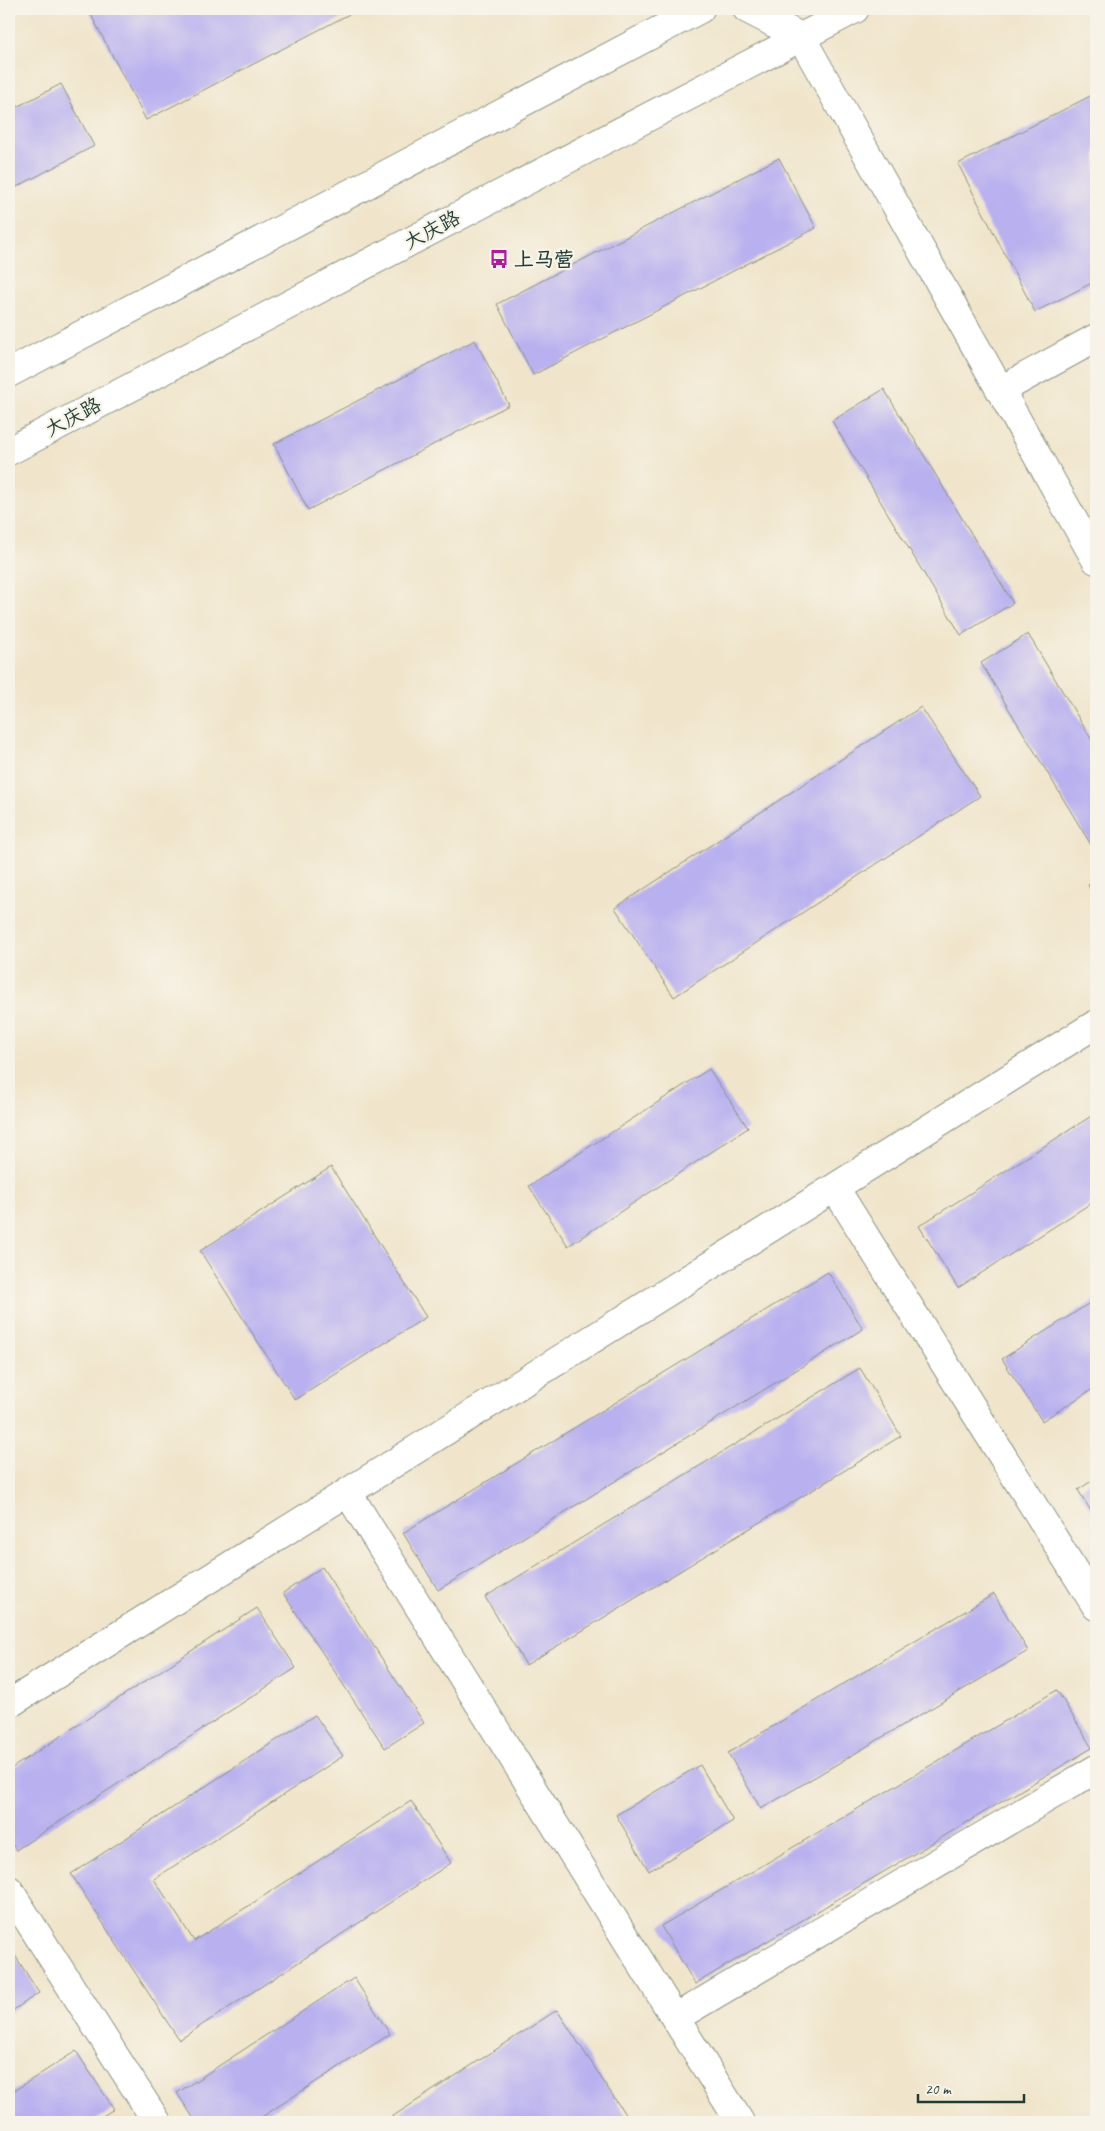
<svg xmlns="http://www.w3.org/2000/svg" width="1105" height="2131" viewBox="0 0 1105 2131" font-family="Caveat,'LXGW WenKai TC',sans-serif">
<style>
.building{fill:#b9b1ef}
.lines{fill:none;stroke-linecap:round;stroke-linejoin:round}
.street-casing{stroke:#889180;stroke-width:30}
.secondary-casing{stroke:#889180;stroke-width:30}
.primary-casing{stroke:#889180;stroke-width:30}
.street{stroke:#fff;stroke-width:28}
.secondary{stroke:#fff;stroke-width:28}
.primary{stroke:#fff;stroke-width:28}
.labels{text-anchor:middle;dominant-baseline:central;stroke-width:4.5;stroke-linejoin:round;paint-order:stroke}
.street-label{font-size:20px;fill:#1f3d34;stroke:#f7f3e8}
.poi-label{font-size:20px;font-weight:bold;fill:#1f3d34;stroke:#f7f3e8;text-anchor:start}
</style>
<rect width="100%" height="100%" fill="#f7f3e8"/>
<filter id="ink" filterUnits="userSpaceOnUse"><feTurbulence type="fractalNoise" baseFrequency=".02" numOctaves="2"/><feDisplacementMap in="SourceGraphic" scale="10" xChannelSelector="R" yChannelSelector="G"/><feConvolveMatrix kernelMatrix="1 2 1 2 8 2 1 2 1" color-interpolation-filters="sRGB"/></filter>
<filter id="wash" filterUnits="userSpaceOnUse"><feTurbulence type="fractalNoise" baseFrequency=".0096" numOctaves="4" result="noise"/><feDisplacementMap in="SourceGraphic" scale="20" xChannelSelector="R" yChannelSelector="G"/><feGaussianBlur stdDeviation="1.12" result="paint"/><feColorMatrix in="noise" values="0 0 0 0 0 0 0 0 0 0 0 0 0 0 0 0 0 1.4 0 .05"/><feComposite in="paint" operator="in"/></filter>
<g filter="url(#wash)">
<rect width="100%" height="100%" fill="#f0e5cb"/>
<g id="blocks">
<path class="building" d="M88,9H359L146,120Z
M61,84L94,146L9,191V111Z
M1096,93V281L1035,312L958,164Z
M779,158L816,228L533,375L497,304Z
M475,340L509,405L308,510L274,444Z
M884,389L1013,603L961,635L832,421Z
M1028,634L1096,747V853L981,663Z
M921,707L980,796L674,997L615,908Z
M1096,880V899L1088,885Z
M709,1069L748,1128L568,1246L529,1186Z
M1096,1113V1200L958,1288L919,1226Z
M331,1167L426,1317L295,1400L200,1251Z
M828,1272L863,1329L438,1590L403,1533Z
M1096,1299V1387L1042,1421L1002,1359Z
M860,1368L901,1436L526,1665L485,1597Z
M1096,1478V1519L1078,1490Z
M322,1567L424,1723L385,1748L283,1593Z
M994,1594L1028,1651L761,1809L728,1753Z
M257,1608L296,1668L16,1850L9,1840V1770Z
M1057,1690L1092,1748L695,1984L661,1926Z
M315,1715L343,1756L154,1879L194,1941L411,1801L451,1863L179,2040L71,1874Z
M700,1765L733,1821L649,1871L616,1815Z
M9,1946L39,1993L9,2013Z
M354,1978L390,2034L254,2122H196L177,2093Z
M557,2010L630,2122H384Z
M76,2051L114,2109L93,2122H9V2094Z"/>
</g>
</g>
<g filter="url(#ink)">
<use href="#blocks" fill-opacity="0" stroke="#889180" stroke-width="1"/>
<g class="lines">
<g class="street-casing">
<path id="street" d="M1001,390L1096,338
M835,1188L1096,1606
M348,1493L740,2122
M9,1890L157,2122
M675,2018L1096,1769"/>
</g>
<g class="secondary-casing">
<path id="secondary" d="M747,9L801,37L1096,560
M9,1704L1096,1024"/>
</g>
<g class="primary-casing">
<path id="primary" d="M9,373L700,9
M9,451L855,9"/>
</g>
<use href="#street" class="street"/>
<use href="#secondary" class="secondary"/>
<use href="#primary" class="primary"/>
</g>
</g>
<defs>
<g id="bus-bare" transform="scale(1.5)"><path d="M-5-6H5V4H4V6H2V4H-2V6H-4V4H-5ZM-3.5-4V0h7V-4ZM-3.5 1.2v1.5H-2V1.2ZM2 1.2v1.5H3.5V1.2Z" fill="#b5179e" stroke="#f7f3e8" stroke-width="2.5" paint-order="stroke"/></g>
</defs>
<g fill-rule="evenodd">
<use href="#bus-bare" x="499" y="259"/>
</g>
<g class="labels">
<g class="street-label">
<text transform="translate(432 230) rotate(-28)">大庆路</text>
<text transform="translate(73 417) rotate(-28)">大庆路</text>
</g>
<g class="poi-label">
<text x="514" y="259">上马营</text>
</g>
</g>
<rect width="1105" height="2131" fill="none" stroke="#f7f3e8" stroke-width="30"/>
<path d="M918 2094v8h106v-8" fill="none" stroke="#1f3d34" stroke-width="2.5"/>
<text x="925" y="2094" font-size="15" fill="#1f3d34" stroke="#f7f3e8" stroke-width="4" paint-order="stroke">20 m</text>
</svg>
